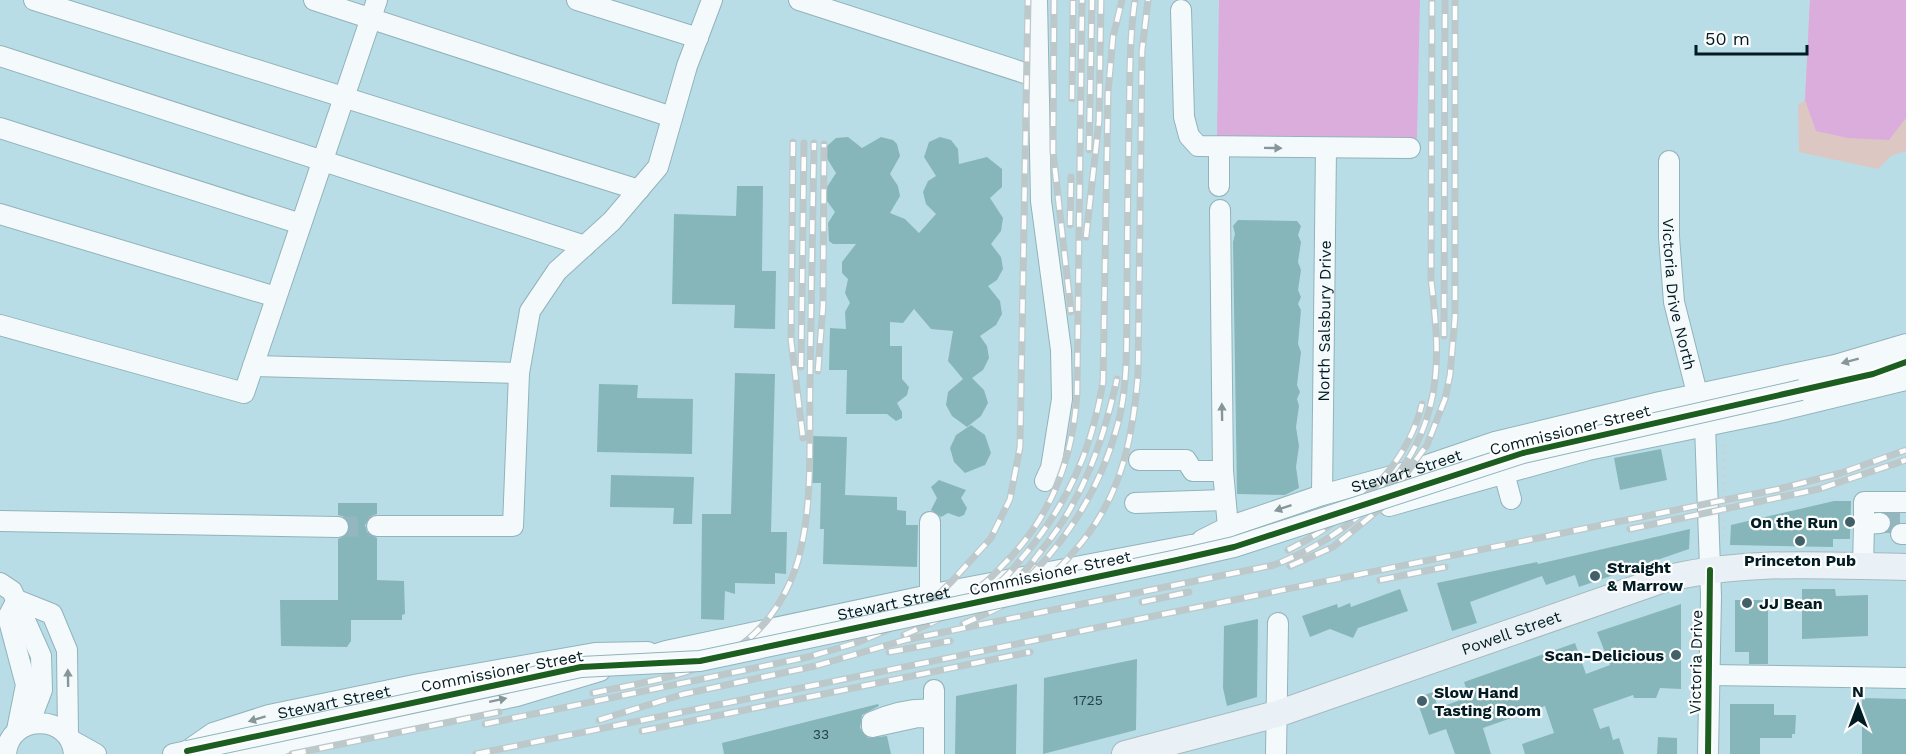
<svg xmlns="http://www.w3.org/2000/svg" width="1906" height="754" viewBox="0 0 1906 754" font-family="'Work Sans',sans-serif">
<style>
.green{fill:#ddc7c2}
.water{fill:#dbaddd}
.pier{fill:#b9dde6}
.building{fill:#86b6ba}
.lines{fill:none;stroke-linecap:round;stroke-linejoin:round}
.minor-tunnel{stroke:#94b6bf;stroke-width:20;stroke-dasharray:20 10;stroke-linecap:butt}
.minor-casing{stroke:#92b3bb;stroke-width:22}
.major-casing{stroke:#a6b9bd;stroke-width:28}
.minor{stroke:#f4fafb;stroke-width:20}
.major{stroke:#eaf1f6;stroke-width:26}
.rail-casing{stroke:#bdc8cb;stroke-width:7}
.rail{stroke:#fdfdfd;stroke-width:4.5;stroke-dasharray:14;stroke-linecap:butt}
.minor-bridge-casing{stroke:#92b3bb;stroke-width:22;stroke-linecap:butt}
.path-bridge{stroke:#c7d4d7;stroke-width:3;stroke-dasharray:3 4.5;stroke-linecap:butt}
.minor-bridge{stroke:#f4fafb;stroke-width:20}
.cycleway-casing{stroke:#fdfdfd;stroke-width:10}
.cycleway{stroke:#1b5e20;stroke-width:6}
.oneway{fill:#879699}
.poi-dot{fill:#416067;stroke:#fdfdfd;stroke-width:2}
.labels{text-anchor:middle;dominant-baseline:central;stroke-width:4.5;stroke-linejoin:round;paint-order:stroke}
.number-label{font-size:14px;fill:#224248}
.street-label{font-size:16px;fill:#011c22;stroke:#fdfdfd}
.poi-label{font-size:16px;font-weight:bold;fill:#011c22;stroke:#fdfdfd;text-anchor:start}
</style>
<rect width="100%" height="100%" fill="#b9dde6"/>
<path class="green" d="M1810,0H1906V151L1891,156L1878,169L1799,152L1798,105L1805,100Z"/>
<path class="water" d="M1219,0H1457L1459,128L1417,138L1217,136Z
M1810,0H1906V118L1889,140L1848,138L1816,131L1805,100Z"/>
<path class="pier" d="M1420,0H1460L1462,128L1429,138H1417Z"/>
<path class="building" d="M848,137L862,148L881,137L893,140L897,144L900,156L890,174L898,186L900,196L890,213L905,219L919,233L936,214L926,204L923,192L928,181L936,176L924,157L929,142L940,137L951,140L958,149L959,164L987,157L1002,169V187L990,198L1003,218L1001,231L991,244L1001,257L1003,269L997,280L988,286L1000,301L1002,314L996,325L980,336L987,346L989,358L983,370L972,378L984,390L988,403L981,416L967,427L952,416L946,405L948,392L963,379L948,361L953,331L931,329L914,309L903,323L890,322V346H902V379L909,387L907,395L897,403L902,412V418L896,421L887,414H846L847,370H829L830,328L846,329L845,312L850,303L845,293L848,279L842,273V262L856,244H833L829,241L828,223L835,212L827,201L825,190L836,173L826,157L827,146L836,138Z
M737,186H763L762,271H776L775,329L734,328L735,305L672,304L674,214L736,216Z
M1238,220L1297,221L1301,226L1298,235L1301,242L1298,262L1301,270L1298,290L1301,297L1298,304L1301,310L1298,344L1301,352L1297,385L1300,392L1297,399L1299,406L1296,427L1299,446L1296,467L1299,488L1285,495L1237,494L1233,242L1235,234L1233,226Z
M735,373L775,374L771,532H787L786,574L775,573V584L735,583V594L725,591L724,620L701,619L702,514H731Z
M599,384L638,385L637,398L693,399L692,454L597,452Z
M971,425L985,435L991,453L985,465L965,473L954,462L950,448L956,435Z
M813,436L847,437L845,495L897,497V510L906,511V525H918L917,567L823,564L824,529H820L821,483H812Z
M1661,449L1667,480L1620,490L1614,458Z
M611,475L694,477L692,524H673L674,508L610,507Z
M939,480L966,490L961,498L967,508L964,515L959,517L948,513L941,517L931,510L937,498L931,487Z
M1834,501H1851L1850,539H1833V547L1730,545L1731,525Z
M338,503H377V514L371,516L365,525L367,532L377,538V580L404,581L405,614L402,615V620H351V641L347,647L281,646L280,600H338V539L348,534L350,527L345,517L338,515Z
M1690,529L1689,549L1579,587L1575,575L1546,585L1542,576L1470,602L1477,623L1452,631L1437,583L1537,562L1538,564Z
M1400,589L1408,611L1358,628L1353,638L1330,629L1310,637L1302,616L1337,604L1338,608L1350,603L1351,607Z
M1802,589H1835L1836,596L1868,595V636L1802,639Z
M1735,600H1768V664H1749V652H1735Z
M1681,604V689L1660,688L1656,698H1634L1633,695L1593,709L1600,729L1609,726L1613,740L1619,738L1624,754H1525L1522,744L1554,733L1545,706L1483,728L1491,754H1455L1446,729L1429,735L1416,698L1433,692L1438,708L1469,697L1464,682L1575,643L1586,674L1610,665L1597,632Z
M1258,619L1257,697L1227,706L1223,688L1224,626Z
M1137,659L1136,730L1043,754L1044,678Z
M1017,684L1016,754H955L956,696Z
M1862,698L1906,699V754H1862Z
M878,704L879,706L862,715L860,728L868,738L887,736L891,754H724L722,743Z
M1730,704H1774V715H1796L1795,734H1792V738H1760V754H1730Z
M1658,737L1677,738V754H1657Z"/>
<g class="lines">
<path class="minor-tunnel" d="M1880,523H1901
M338,527L377,526"/>
<g class="minor-casing">
<g id="minor">
<path d="M34,0L639,190"/>
<path d="M314,0L672,117"/>
<path d="M577,0L698,38"/>
<path d="M799,0L1037,77"/>
<path d="M1037,0L1041,201L1061,350L1062,399L1051,468L1045,481"/>
<path d="M1181,10L1184,117L1189,136L1198,146L1410,148"/>
<path d="M0,56L585,246"/>
<path d="M0,128L301,224"/>
<path id="s1" d="M1669,161V237L1674,302L1705,425L1711,596L1708,754"/>
<path d="M1219,186V147"/>
<path d="M1220,210L1223,471L1228,527"/>
<path d="M0,214L276,297"/>
<path d="M0,325L244,393L377,0"/>
<path d="M253,366L519,373"/>
<path d="M1801,390L1873,374L1906,362"/>
<path d="M1139,460H1186L1193,471H1223"/>
<path d="M1501,462L1511,499"/>
<path id="s2" d="M1322,495L1326,148"/>
<path d="M1135,503L1225,500"/>
<path d="M1389,506L1588,450L1774,412L1906,380"/>
<path d="M0,521L338,527"/>
<path d="M1864,524V502H1906"/>
<path d="M377,526H513L519,373L530,311L557,271L612,221L658,167L687,66L712,0"/>
<path d="M1901,534H1906"/>
<path id="s3" d="M1202,540L1228,527L1322,495L1410,471L1495,442L1660,402L1835,365L1906,344"/>
<path d="M1863,567L1864,524L1880,523"/>
<path d="M0,583L12,591L41,656L42,690L29,724"/>
<path d="M930,596V522"/>
<path d="M17,600L52,614L67,650L68,736"/>
<path id="s4" d="M634,661L666,651L939,593L1191,545L1229,542"/>
<path d="M1709,675L1906,678"/>
<path d="M934,690V754"/>
<path d="M934,710C912,708 893,713 872,722V727L918,717L934,718"/>
<path d="M17,730L26,685L8,617L17,600"/>
<path d="M71,740L96,754"/>
<path d="M6,754C9,713 71,713 74,754"/>
<path id="s5" d="M173,754L187,751L213,733L269,715L419,684L595,653L648,652"/>
<path d="M235,754L517,696L600,671"/>
<path d="M1276,754L1278,623"/>
</g>
</g>
<g class="major-casing">
<g id="major">
<path id="s6" d="M1125,754L1277,714L1661,580C1742,559 1824,566 1906,567"/>
</g>
</g>
<use href="#minor" class="minor"/>
<use href="#major" class="major"/>
<g class="rail-casing">
<path id="rail" d="M1054,0L1053,152L1071,312
M1072,99L1073,0
M793,142L791,340L803,438
M1089,150L1092,0
M1070,225L1071,177
M1086,237L1099,121L1101,0
M1444,336L1445,0
M801,367L804,143
M818,371L823,306L824,144
M1630,529L1819,489L1906,460
M1288,550C1346,521 1406,471 1422,404
M1290,566L1333,547L1381,508L1427,445L1445,399L1450,375L1455,317V0
M1380,580L1445,567
M1014,582C1025,573 1033,561 1041,551C1083,500 1103,442 1117,379
M978,588C988,582 996,572 1005,563C1052,516 1073,458 1077,393L1082,0
M1008,596C1060,553 1099,493 1117,427C1129,385 1126,339 1127,296C1127,238 1128,180 1129,123C1130,82 1129,41 1135,0
M1142,602L1189,592
M963,624C988,613 1013,602 1037,587C1050,579 1060,567 1070,556C1120,502 1132,445 1138,375L1142,51L1148,0
M904,635C938,620 972,606 1000,582C1011,573 1019,561 1028,551C1070,499 1092,448 1103,382L1108,93L1113,37L1122,0
M889,652L950,641
M593,693C648,681 711,675 754,634C777,613 795,579 801,548C813,495 809,438 810,384C811,304 812,224 814,143
M599,720L684,694L815,666L905,640L1274,565C1345,538 1411,483 1430,407C1441,365 1436,322 1431,279L1432,0
M485,724L808,657L856,643L904,623L922,611L953,580L991,538L1010,499L1020,447L1028,0
M642,731L1030,652
M292,754L499,712
M476,754L1779,489L1841,473L1906,450"/>
</g>
<use href="#rail" class="rail"/>
<g class="minor-bridge-casing">
<path id="minor-bridge" d="M187,751L581,667L700,661L1177,560L1234,547L1523,453L1801,390"/>
</g>
<path class="path-bridge" d="M1723,537L1725,442"/>
<use href="#minor-bridge" class="minor-bridge"/>
<g class="cycleway-casing">
<path id="cycleway" d="M187,751L581,667L700,661L1177,560L1234,547L1523,453L1873,374L1906,362
M1708,754L1710,570"/>
</g>
<use href="#cycleway" class="cycleway"/>
</g>
<defs><path id="oneway-solid" d="M-6-.8H1V-3.2L6.5 0L1 3.2V.8H-6Z" transform="scale(1.5)"/></defs>
<g class="oneway">
<use href="#oneway-solid" transform="translate(1273 148) rotate(1)"/>
<use href="#oneway-solid" transform="translate(1850 361) rotate(165)"/>
<use href="#oneway-solid" transform="translate(1222 412) rotate(-91)"/>
<use href="#oneway-solid" transform="translate(1283 508) rotate(161)"/>
<use href="#oneway-solid" transform="translate(68 678) rotate(-91)"/>
<use href="#oneway-solid" transform="translate(498 700) rotate(-12)"/>
<use href="#oneway-solid" transform="translate(257 719) rotate(163)"/>
</g>
<g class="poi-dot">
<circle cx="1850" cy="522" r="6"/>
<circle cx="1800" cy="541" r="6"/>
<circle cx="1595" cy="576" r="6"/>
<circle cx="1747" cy="603" r="6"/>
<circle cx="1676" cy="655" r="6"/>
<circle cx="1422" cy="701" r="6"/>
</g>
<g class="labels">
<g class="number-label">
<text x="1088" y="700">1725</text>
<text x="821" y="734">33</text>
</g>
<g class="street-label">
<text stroke="none"><textPath href="#s1" startOffset="134">Victoria Drive North</textPath></text>
<text stroke="none"><textPath href="#s2" startOffset="174">North Salsbury Drive</textPath></text>
<text transform="translate(1570 430) rotate(-14)">Commissioner Street</text>
<text stroke="none"><textPath href="#s3" startOffset="216">Stewart Street</textPath></text>
<text transform="translate(1050 573) rotate(-12)">Commissioner Street</text>
<text stroke="none"><textPath href="#s4" startOffset="266">Stewart Street</textPath></text>
<text stroke="none"><textPath href="#s6" startOffset="405">Powell Street</textPath></text>
<text transform="translate(1696 662) rotate(-89)">Victoria Drive</text>
<text transform="translate(502 671) rotate(-11)">Commissioner Street</text>
<text stroke="none"><textPath href="#s5" startOffset="171">Stewart Street</textPath></text>
</g>
<g class="poi-label">
<text x="1838" y="522" text-anchor="end">On the Run</text>
<text x="1800" y="560" text-anchor="middle">Princeton Pub</text>
<text x="1607" y="567">Straight<tspan x="1607" dy="18">&amp; Marrow</tspan></text>
<text x="1759" y="603">JJ Bean</text>
<text x="1664" y="655" text-anchor="end">Scan-Delicious</text>
<text x="1434" y="692">Slow Hand<tspan x="1434" dy="18">Tasting Room</tspan></text>
</g>
</g>
<g transform="translate(1858 706)" stroke="#fdfdfd" stroke-width="4.5" paint-order="stroke">
<path d="M0-4.5L10 22L0 15L-10 22Z" fill="#011c22"/>
<text y="-9" font-size="16" font-weight="bold" text-anchor="middle" fill="#011c22">N</text>
</g>
<path d="M1696 45v9h111v-9" fill="none" stroke="#011c22" stroke-width="3"/>
<text x="1705" y="45" font-size="18" fill="#011c22" stroke="#fdfdfd" stroke-width="4.5" paint-order="stroke">50 m</text>
</svg>
